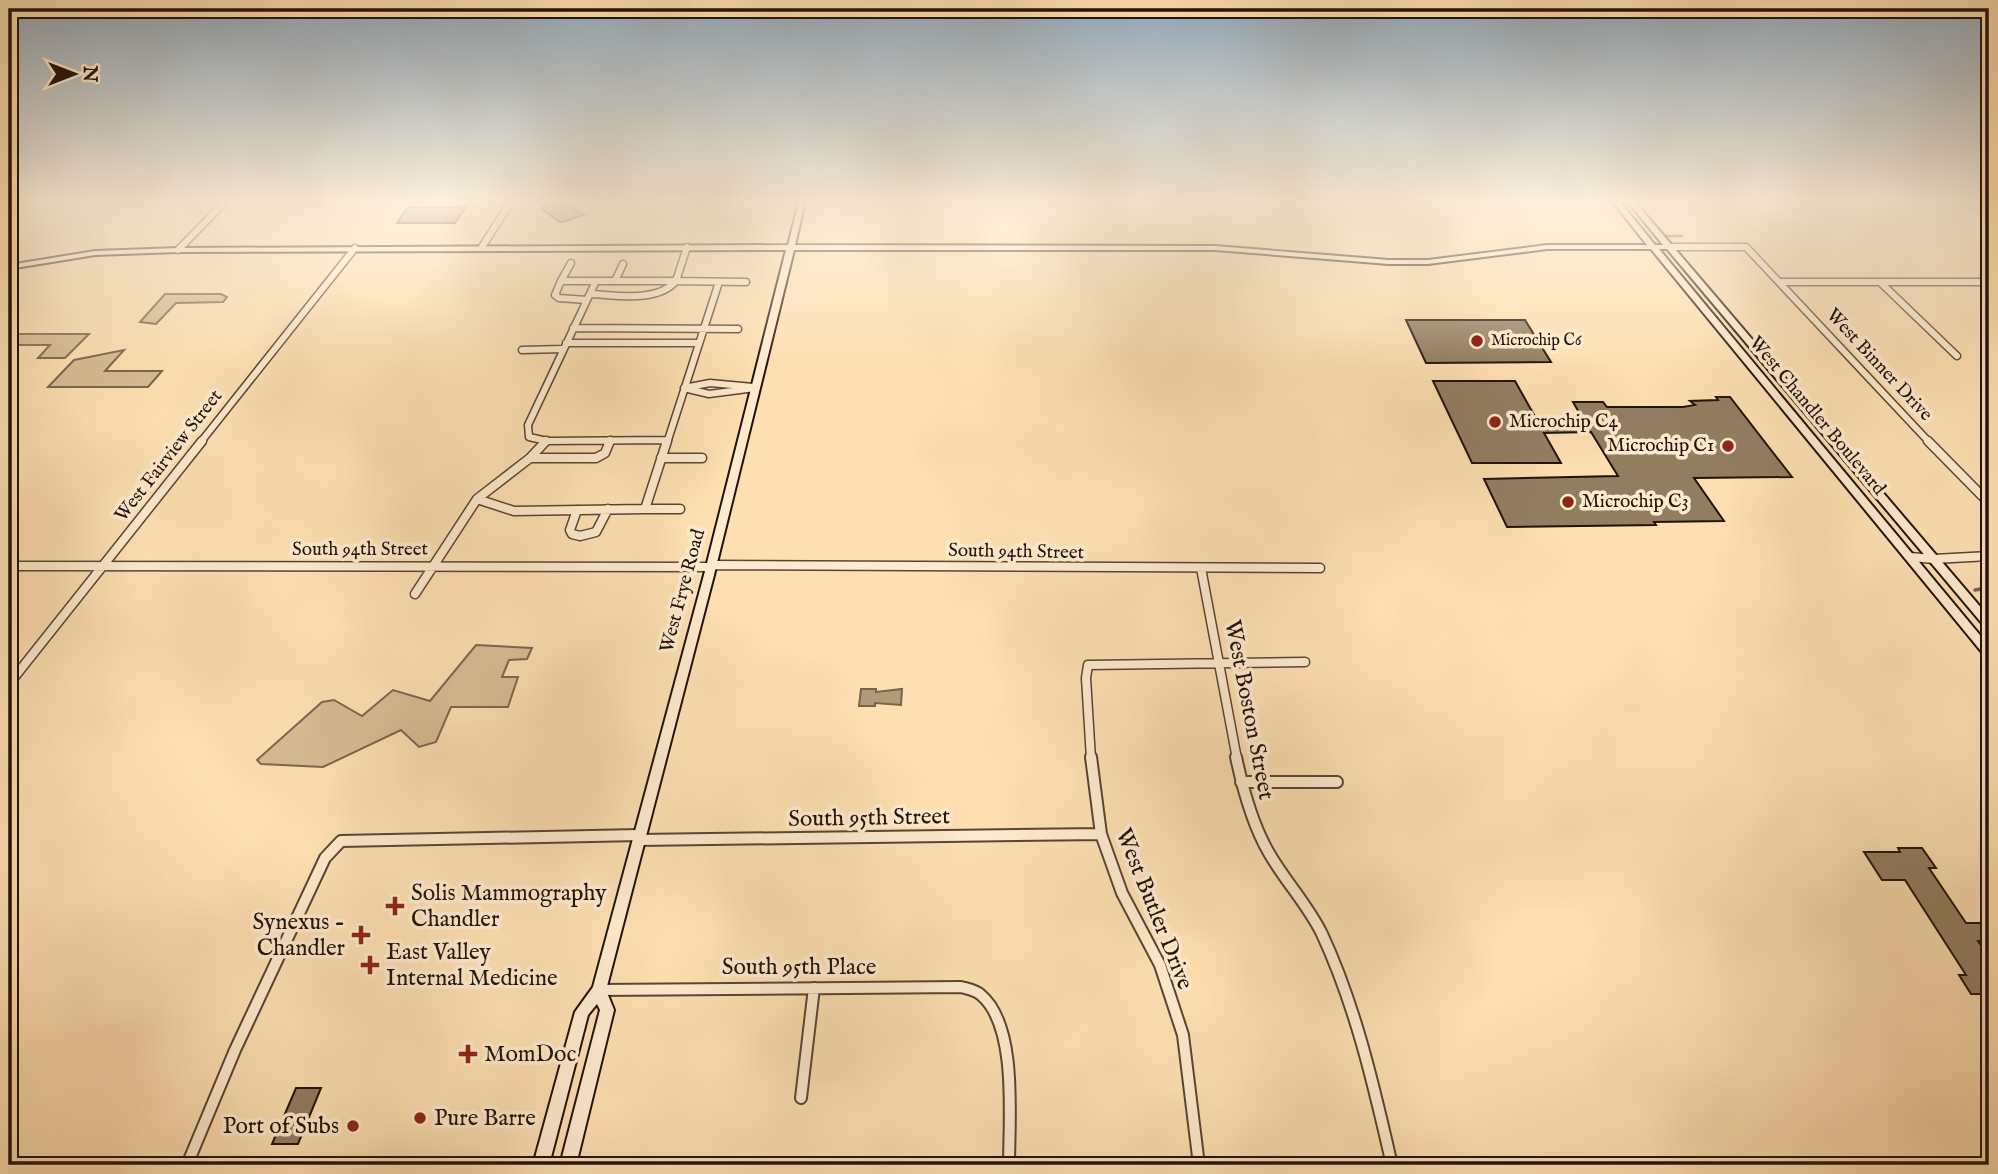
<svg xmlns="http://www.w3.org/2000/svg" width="1998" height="1174" viewBox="0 0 1998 1174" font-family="'IM FELL English',serif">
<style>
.green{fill:#d8bc95;stroke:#7c6750;stroke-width:2}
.water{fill:#b29979;stroke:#78634d;stroke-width:2}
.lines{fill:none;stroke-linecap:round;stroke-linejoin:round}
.stream-far1{stroke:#78634d;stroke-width:2.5}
.stream{stroke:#78634d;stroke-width:3.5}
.building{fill:#937d61;stroke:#21120a;stroke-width:2}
.street-far2-casing{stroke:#584534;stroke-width:9}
.street-far1-casing{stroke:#584534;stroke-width:11}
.street-casing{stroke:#584534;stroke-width:14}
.secondary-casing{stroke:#21120a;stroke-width:4}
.street-far2{stroke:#feeacd;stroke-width:6}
.street-far1{stroke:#feeacd;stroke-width:8}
.street{stroke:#feeacd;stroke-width:10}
.secondary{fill:#feeacd;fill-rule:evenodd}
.poi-dot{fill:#8f2418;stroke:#feeacd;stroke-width:2.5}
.labels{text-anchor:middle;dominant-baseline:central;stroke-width:7;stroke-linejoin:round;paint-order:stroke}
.far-poi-label{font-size:16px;fill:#21120a;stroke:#feeacd;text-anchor:start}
.street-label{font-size:19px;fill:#21120a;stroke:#feeacd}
.poi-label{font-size:19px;fill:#21120a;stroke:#feeacd;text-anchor:start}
.near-street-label{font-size:23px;fill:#21120a;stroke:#feeacd}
.near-poi-label{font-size:23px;fill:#21120a;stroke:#feeacd;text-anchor:start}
</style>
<rect width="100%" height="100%" fill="#fddfb2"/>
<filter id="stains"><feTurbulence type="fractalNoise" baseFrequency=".00286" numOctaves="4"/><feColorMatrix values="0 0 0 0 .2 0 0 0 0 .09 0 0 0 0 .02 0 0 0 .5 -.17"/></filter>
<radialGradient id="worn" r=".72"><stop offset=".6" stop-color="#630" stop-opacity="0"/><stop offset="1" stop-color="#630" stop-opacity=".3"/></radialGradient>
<path class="green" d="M165,294H221L227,297L223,302L176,303L156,324L140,322Z
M9,334H89L65,358H38L50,345H9Z
M124,350L105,371H162L148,387H48L74,360Z
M476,645L532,648L527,659L509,660L502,677H518L508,707H451L436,742L419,747L401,730L323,767L261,764L257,760L322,702L334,700L362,716L393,690L430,701Z"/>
<path class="water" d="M861,689H876V692L902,689L901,705L875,703V706H859Z"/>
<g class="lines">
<path class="stream-far1" d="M1667,236H1682"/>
<path class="stream" d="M1975,590L1986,588"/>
</g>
<path class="building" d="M546,202H570L569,205L584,215L563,222L558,221L542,209Z
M408,207H466L455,223H397Z
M1406,320H1525L1551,362L1426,363Z
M1433,381H1515L1538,422L1584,421L1573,402H1603L1607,407H1683L1695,405L1690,401L1718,400L1716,397H1730L1792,477L1694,478L1724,521L1654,522L1656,525L1507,527L1484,479L1618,476L1591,432L1544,433L1561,463H1472Z
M1898,848H1922L1936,868H1929L1966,923H1989V940L1978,941L1989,957V994H1971L1959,975H1966L1905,880H1882L1864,852H1900Z
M296,1088H321L298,1144H272Z"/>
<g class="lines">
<g class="street-far2-casing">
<path id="street-far2" d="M1972,202L1989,215
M482,247L511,202
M687,247L676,281L746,282
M1670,247H1746L1930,443
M178,250L225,202
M561,281L571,263
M561,281H596L587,300L559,298L555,295Z
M596,281H676
M615,281L623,264
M1779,282H1989
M1880,282L1957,356
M590,294C616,295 657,303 676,281
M587,300L528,425L529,437L547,441L667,440
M573,328L738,329
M566,343H699
M522,350L562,349
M684,388L709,394L755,388
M684,388L710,383L753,387
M200,443L355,248
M544,443L546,441
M610,443L611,440
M667,443L719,282"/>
</g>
<g class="street-far1-casing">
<path id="street-far1" d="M546,441L530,458H596L605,453L610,441
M1928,441L1989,503
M661,458H702
M477,499L530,458
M645,509H680
M577,510L570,530L572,534L580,536L596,532L608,509
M1910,557L1934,559L1989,556
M712,565L1320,568
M9,566L711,567
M1201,568L1237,759
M415,594L477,499L514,511L645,509L667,441
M9,684L202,441
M1091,759L1086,678L1088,665L1305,662"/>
</g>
<g class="street-casing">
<path id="street" d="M1091,757L1101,834L1122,893L1160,965L1183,1035L1199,1165
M1236,757C1243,790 1252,824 1269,853C1285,881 1308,905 1322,934C1356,1007 1374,1087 1392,1165
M1241,782H1337
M638,840L1101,834
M599,990L961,987C968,989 976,990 981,995C1018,1026 1009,1120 1009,1165
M801,1098L814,988
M187,1165L235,1050L325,858L341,841L639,835"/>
</g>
<g class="secondary-casing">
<path id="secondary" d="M799,202H805L795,245L1215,246L1389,260H1428L1547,245H1647L1613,202H1620L1655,245H1663L1628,202H1635L1989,617V628L1985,627L1667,249H1659L1989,646V657L1985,656L1651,249H1547L1428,264H1389L1215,250H794L714,575L606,990L614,1010L576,1165H560L600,1010L597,1004L588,1015L549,1165H533L575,1012L593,987L704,575L786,250L178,252L95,255L9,269V265L95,251L178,248L788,245Z"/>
</g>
<use href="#street-far2" class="street-far2"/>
<use href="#street-far1" class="street-far1"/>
<use href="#street" class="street"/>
<use href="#secondary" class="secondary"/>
</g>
<linearGradient id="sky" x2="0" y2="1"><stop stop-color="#92a9bc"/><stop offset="0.55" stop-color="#fef1dc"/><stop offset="1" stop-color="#fef1dc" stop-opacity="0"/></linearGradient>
<rect width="1998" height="366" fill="url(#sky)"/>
<g class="poi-dot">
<circle cx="1477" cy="341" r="7"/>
<circle cx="1495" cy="422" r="7"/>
<circle cx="1728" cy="446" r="7"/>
<circle cx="1568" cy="502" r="7"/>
<path d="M391.5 895.5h7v7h7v7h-7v7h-7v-7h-7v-7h7z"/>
<path d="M357.5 924.5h7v7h7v7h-7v7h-7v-7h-7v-7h7z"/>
<path d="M366.5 954.5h7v7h7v7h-7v7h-7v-7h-7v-7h7z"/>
<path d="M464.5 1043.5h7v7h7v7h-7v7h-7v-7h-7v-7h7z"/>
<circle cx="420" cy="1118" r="7"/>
<circle cx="353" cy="1126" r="7"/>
</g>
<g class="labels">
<g class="far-poi-label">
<text x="1491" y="341">Microchip C6</text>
</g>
<g class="street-label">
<text transform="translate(1879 365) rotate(47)">West Binner Drive</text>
<text transform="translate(1817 416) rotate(50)">West Chandler Boulevard</text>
<text transform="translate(169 456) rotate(-52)">West Fairview Street</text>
<text x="360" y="550">South 94th Street</text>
<text transform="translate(1016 552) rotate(1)">South 94th Street</text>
<text transform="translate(683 591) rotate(-75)">West Frye Road</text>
</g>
<g class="poi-label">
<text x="1509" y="422">Microchip C4</text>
<text x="1714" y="446" text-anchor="end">Microchip C1</text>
<text x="1582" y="502">Microchip C3</text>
</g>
<g class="near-street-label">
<text transform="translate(1249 710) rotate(79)">West Boston Street</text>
<text transform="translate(869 818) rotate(-1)">South 95th Street</text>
<text transform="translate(1154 909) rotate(68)">West Butler Drive</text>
<text x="799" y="967">South 95th Place</text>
</g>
<g class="near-poi-label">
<text x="411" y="893">Solis Mammography<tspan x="411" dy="26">Chandler</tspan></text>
<text x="345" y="922" text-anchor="end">Synexus -<tspan x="345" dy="26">Chandler</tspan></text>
<text x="386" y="952">East Valley<tspan x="386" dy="26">Internal Medicine</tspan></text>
<text x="484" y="1054">MomDoc</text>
<text x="434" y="1118">Pure Barre</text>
<text x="339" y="1126" text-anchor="end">Port of Subs</text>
</g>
</g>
<rect width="1998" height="1174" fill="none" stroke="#fddfb2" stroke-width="35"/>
<rect x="10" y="10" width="1977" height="1153" fill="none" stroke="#21120a" stroke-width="3.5"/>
<rect x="18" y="18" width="1963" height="1139" fill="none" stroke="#21120a" stroke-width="2"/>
<g transform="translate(74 74) rotate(90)" stroke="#feeacd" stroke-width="5" paint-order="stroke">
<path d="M0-5L12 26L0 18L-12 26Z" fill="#21120a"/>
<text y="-10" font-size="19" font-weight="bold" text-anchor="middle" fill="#21120a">N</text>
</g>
<rect width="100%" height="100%" filter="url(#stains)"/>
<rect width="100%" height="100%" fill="url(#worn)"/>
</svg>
